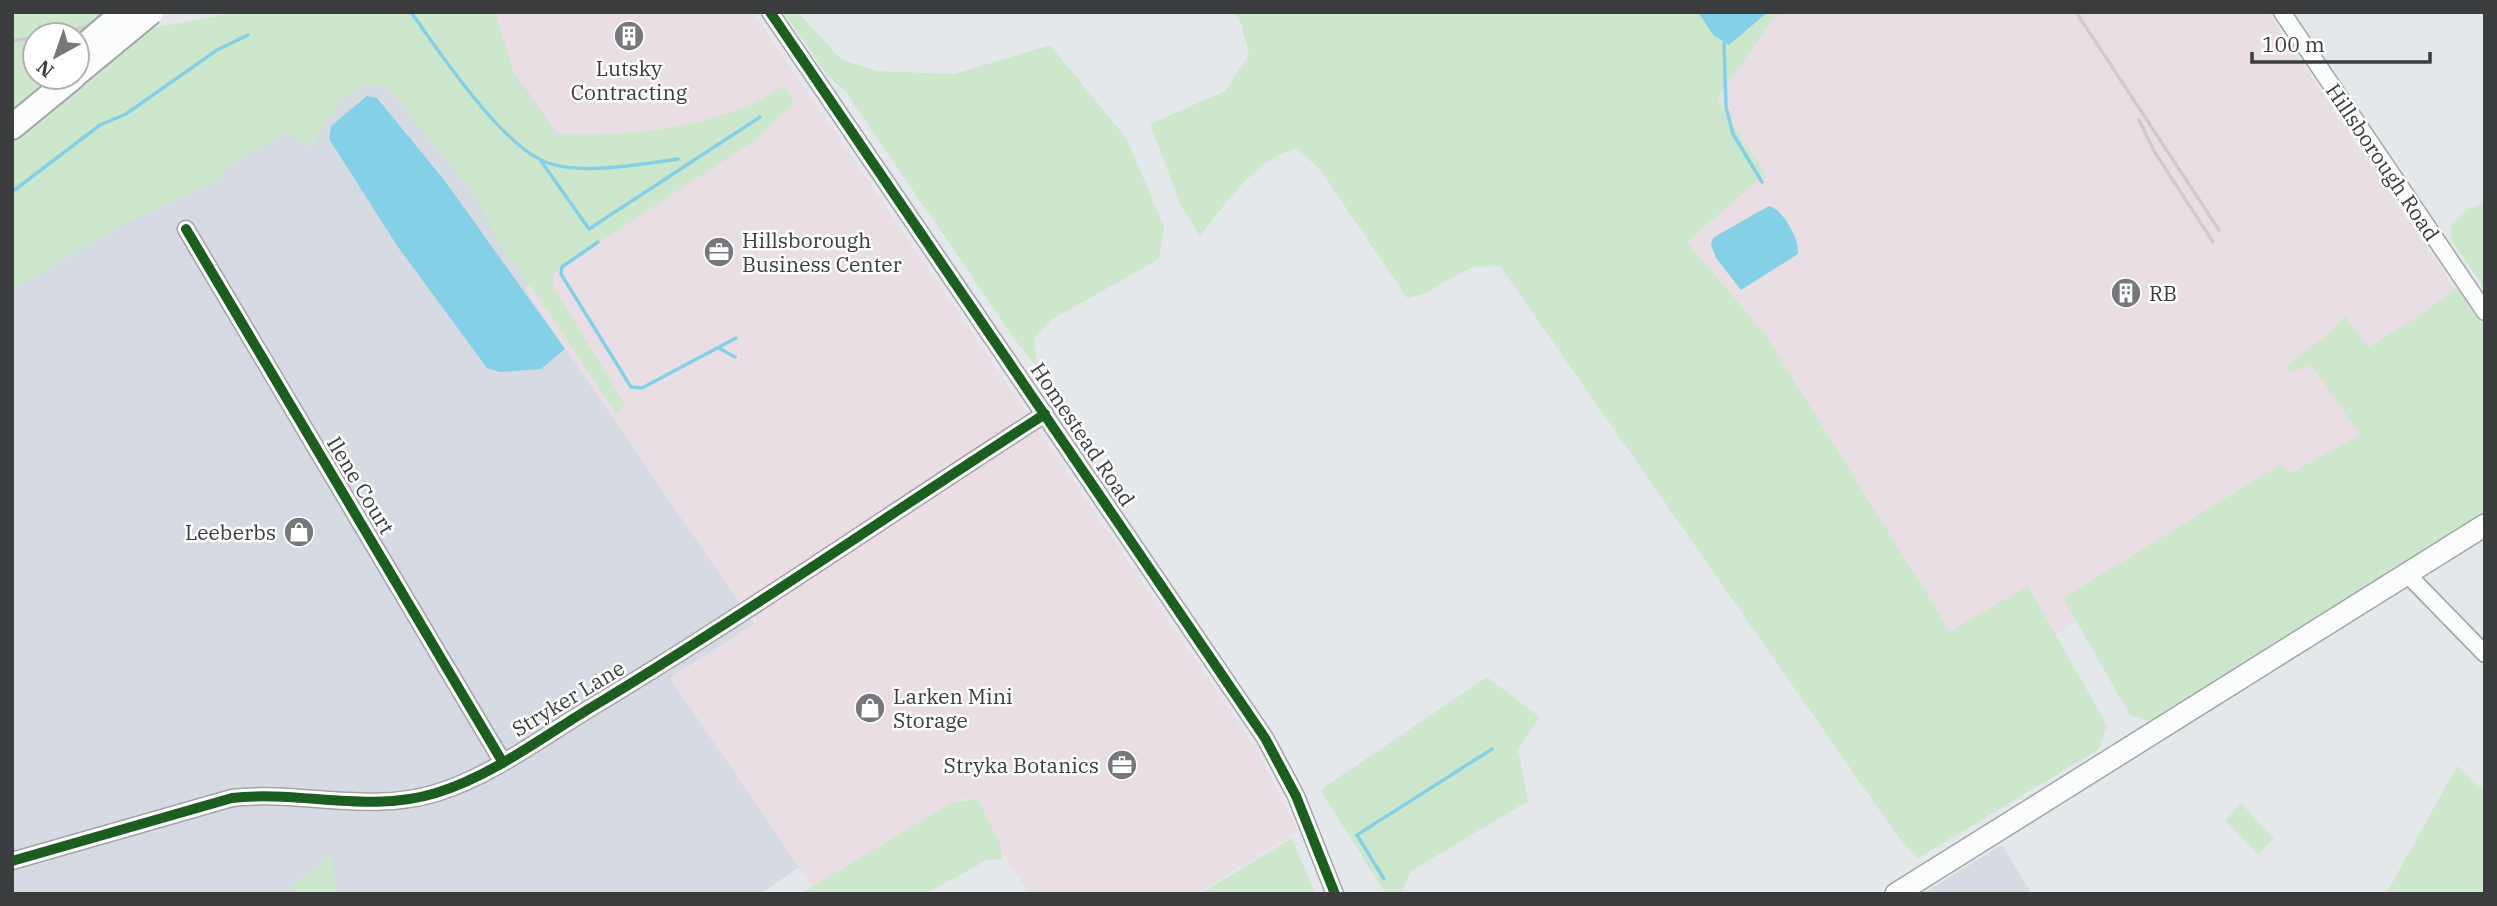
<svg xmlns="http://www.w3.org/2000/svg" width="2497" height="906" viewBox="0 0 2497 906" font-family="'IBM Plex Serif',serif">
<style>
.built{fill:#d6dbe3}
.industrial{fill:#eadee5}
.green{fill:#cde7cc}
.water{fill:#84d0e6}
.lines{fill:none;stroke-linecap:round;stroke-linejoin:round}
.stream{stroke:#84d0e6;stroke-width:3.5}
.minor-casing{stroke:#a3a5a7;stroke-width:19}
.major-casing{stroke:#a3a5a7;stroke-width:24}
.highway-casing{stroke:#a3a5a7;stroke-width:28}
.minor{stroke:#fbfcfc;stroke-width:16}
.major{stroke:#fbfcfc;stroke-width:21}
.highway{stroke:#fbfcfc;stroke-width:24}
.rail{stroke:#ccc;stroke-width:3.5}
.highway-bridge-casing{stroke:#a3a5a7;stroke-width:28;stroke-linecap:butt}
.highway-bridge{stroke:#fbfcfc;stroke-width:24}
.cycleway-casing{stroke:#fff;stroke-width:15}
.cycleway{stroke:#1b5e20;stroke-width:10}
.labels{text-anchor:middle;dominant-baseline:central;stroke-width:5;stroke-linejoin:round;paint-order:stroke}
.poi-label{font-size:21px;fill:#3a3c3e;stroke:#fff;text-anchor:start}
.street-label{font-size:21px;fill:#3a3c3e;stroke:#fff}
</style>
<rect width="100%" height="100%" fill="#e5e8eb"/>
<path class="built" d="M471,12L620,220L525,289L754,624L671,679L799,867L761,894H12V263Z
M2002,845L2032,894H1922Z"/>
<path class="industrial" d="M471,12H753L1255,747L1298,831L1196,894H1029L967,797L816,892L670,678L754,624L525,289L619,220Z
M1775,12H2267L2485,333V368L1968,689L1675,232L1694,66Z"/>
<path class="green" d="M12,12H109L77,39V35H35V77H77V42L238,12H495L516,79L556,134C634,137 719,128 785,85L794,103L758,138L555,272L552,284L625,404L616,414L536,293L499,244L477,198L388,88L364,84L340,100L312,146L303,144L287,131L222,170L220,180L124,224L12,290Z
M783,12H798L842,60L877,71L954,74L1050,45L1127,139L1164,227L1159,259L1051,320L1034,338L1037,367L1018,344L845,91L828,76Z
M1233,12H1785L1775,17L1717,99L1765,174L1687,242L1765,334L1950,631L2028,586L2107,725L2099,749L1917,859L1896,834L1500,266L1472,267L1423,294L1407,298L1321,171L1297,148C1255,159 1226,204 1200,236L1181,206L1150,124L1225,91L1249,54L1241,23Z
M2485,203V289L2451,240V226L2469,208Z
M2457,287L2485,329V512L2149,721L2130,715L2063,598L2281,464L2291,473L2360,435L2311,364L2290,373L2286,365L2329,334L2345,315L2368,347L2425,312Z
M1487,677L1540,717L1518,749L1528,801L1411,871L1401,894H1386L1320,790Z
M2457,766L2485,791V894H2386Z
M978,799L999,841L1003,859L987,860L925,894H800L951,803Z
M2241,803L2274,839L2258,854L2225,821Z
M1292,838L1315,894H1200Z
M331,856L338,894H293L294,883Z"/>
<path class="water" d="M1698,12H1768L1729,45L1714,36Z
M367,96L377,98L445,181L565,349L541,369L500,372L487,368L398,247L329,139L331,126Z
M1769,206C1783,209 1800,240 1798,254L1741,290L1716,258L1711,245L1713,238L1723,232Z"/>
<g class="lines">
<path class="stream" d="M411,12C439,52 498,139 541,160C576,177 640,164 678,159
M1724,43L1726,107L1733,134L1762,182
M541,161L589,229L760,117
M12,192L100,125L126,114L217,50L248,35
M598,242L562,267L561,274L631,387L642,388L736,338
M719,348L735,357
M1384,879L1357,835L1492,749"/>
<g class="minor-casing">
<path id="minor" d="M770,12L1265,738L1296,796L1335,894
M2282,12L2485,312
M186,229L502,761
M2407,574L2485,654
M12,861L232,798C300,790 368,814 436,793C495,775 549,732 602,701C752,610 897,509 1045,414"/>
</g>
<g class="major-casing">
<path id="major" d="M1896,894L2485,525"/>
</g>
<g class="highway-casing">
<path id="highway" d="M12,127L73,77"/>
</g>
<use href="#minor" class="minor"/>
<use href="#major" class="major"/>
<use href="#highway" class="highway"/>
<path class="rail" d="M2076,12L2219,230
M45,35L165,12
M12,41L35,37
M2139,120L2154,151L2213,242L2211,238"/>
<g class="highway-bridge-casing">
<path id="highway-bridge" d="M82,48L124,12
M77,73L151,12"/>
</g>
<use href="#highway-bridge" class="highway-bridge"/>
<g class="cycleway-casing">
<path id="cycleway" d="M770,12L1265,738L1296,796L1335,894
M186,229L502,761
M12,861L232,798C300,790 368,814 436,793C495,775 549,732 602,701C752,610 897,509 1045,414"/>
</g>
<use href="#cycleway" class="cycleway"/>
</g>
<defs>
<g id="building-disc" transform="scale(1.575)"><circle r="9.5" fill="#76787b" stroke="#fff"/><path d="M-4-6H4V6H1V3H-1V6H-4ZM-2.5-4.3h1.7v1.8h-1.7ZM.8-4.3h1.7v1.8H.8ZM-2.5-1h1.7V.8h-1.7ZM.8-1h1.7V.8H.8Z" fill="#fff"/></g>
<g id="office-disc" transform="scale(1.575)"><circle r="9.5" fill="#76787b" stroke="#fff"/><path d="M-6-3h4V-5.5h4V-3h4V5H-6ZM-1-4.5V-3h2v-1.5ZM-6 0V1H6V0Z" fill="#fff"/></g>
<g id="shop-disc" transform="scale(1.575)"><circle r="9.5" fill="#76787b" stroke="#fff"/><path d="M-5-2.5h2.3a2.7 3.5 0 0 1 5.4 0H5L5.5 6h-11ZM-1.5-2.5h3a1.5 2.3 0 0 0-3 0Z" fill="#fff"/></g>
</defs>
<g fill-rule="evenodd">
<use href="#building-disc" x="629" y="36"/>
<use href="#office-disc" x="719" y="252"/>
<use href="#building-disc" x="2126" y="293"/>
<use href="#shop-disc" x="299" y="532"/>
<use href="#shop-disc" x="870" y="708"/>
<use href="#office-disc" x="1122" y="765"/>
</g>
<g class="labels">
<g class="poi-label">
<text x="629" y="68" text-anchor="middle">Lutsky<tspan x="629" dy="24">Contracting</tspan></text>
<text x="742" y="240">Hillsborough<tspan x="742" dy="24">Business Center</tspan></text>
<text x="2149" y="293">RB</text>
<text x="276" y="532" text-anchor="end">Leeberbs</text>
<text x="893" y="696">Larken Mini<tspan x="893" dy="24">Storage</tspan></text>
<text x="1099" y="765" text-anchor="end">Stryka Botanics</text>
</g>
<g class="street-label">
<text transform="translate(2383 162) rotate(56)">Hillsborough Road</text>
<text transform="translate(1083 434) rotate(56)">Homestead Road</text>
<text transform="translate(361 485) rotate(59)">Ilene Court</text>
<text transform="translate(568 698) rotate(-31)">Stryker Lane</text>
</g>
</g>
<rect width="2497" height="906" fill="none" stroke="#3a3c3e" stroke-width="28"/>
<g transform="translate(56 56) rotate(220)"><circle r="33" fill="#ffffff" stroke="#b0b1b2" stroke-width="2"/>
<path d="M0-5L12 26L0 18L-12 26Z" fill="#76787b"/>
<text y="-10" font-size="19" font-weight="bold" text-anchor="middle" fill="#3a3c3e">N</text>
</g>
<path d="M2252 52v10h178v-10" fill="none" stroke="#3a3c3e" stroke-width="3.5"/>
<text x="2262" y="52" font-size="21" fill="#3a3c3e" stroke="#ffffff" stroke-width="5" paint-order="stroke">100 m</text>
</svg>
